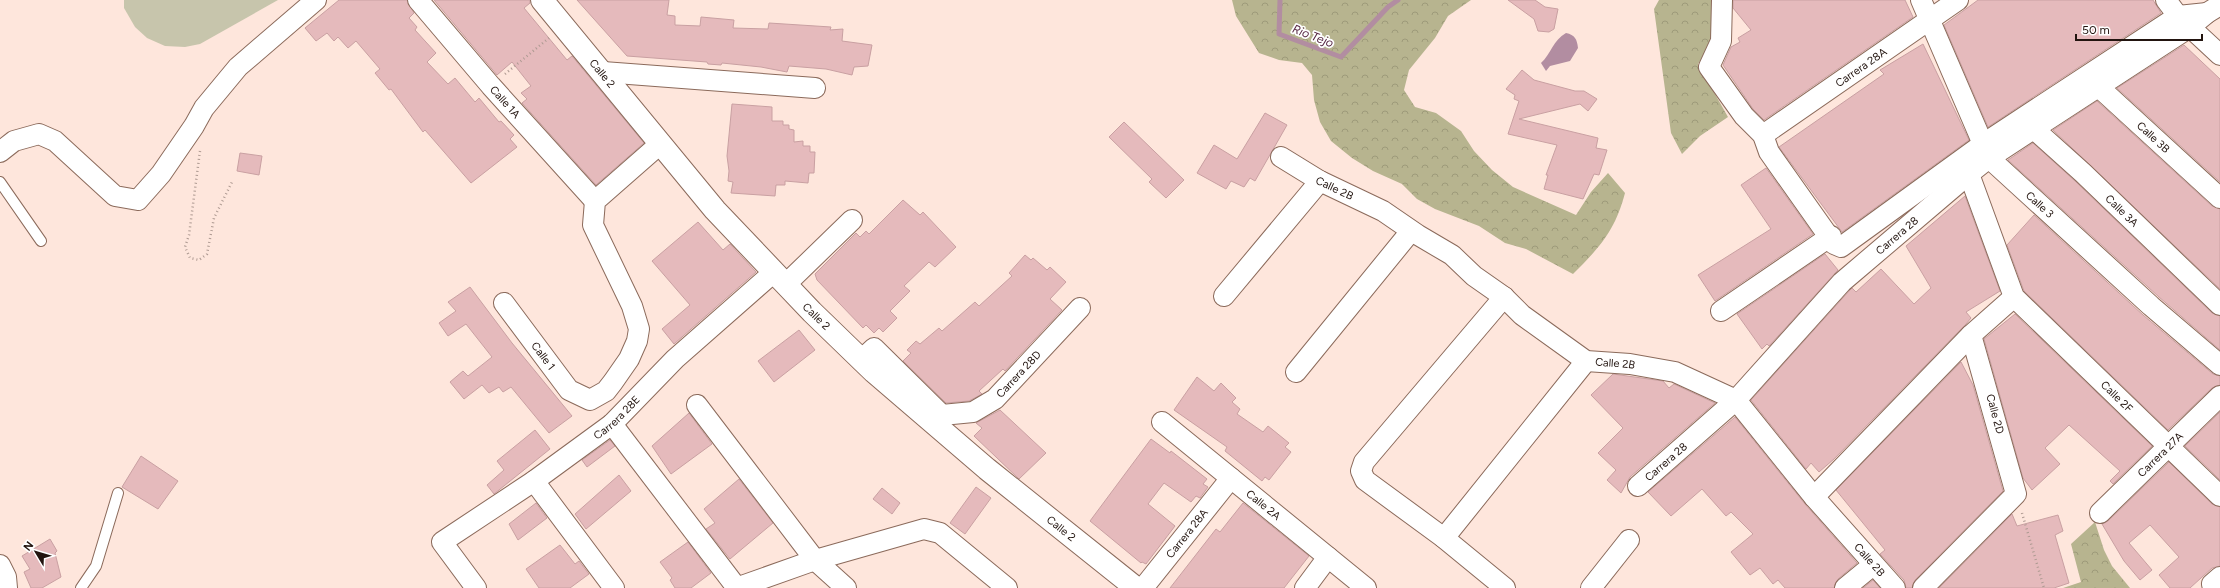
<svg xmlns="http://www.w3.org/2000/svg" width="2220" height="588" viewBox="0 0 2220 588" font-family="Figtree,sans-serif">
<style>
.green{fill:#c7c5ac}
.forest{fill:url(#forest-crowns)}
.water{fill:#b28da1}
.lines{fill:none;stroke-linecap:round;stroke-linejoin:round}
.stream{stroke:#b28da1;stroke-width:5}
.building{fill:#e5babc;stroke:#c9a0a2}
.service-casing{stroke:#8b6a5b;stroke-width:12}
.minor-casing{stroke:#8b6a5b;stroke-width:22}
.tertiary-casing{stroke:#8b6a5b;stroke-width:24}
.path{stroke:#ae9a92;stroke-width:2.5;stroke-dasharray:1 3;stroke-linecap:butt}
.service{stroke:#fff;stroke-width:10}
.minor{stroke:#fff;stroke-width:20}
.tertiary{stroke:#fff;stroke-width:22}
.labels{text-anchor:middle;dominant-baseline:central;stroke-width:3.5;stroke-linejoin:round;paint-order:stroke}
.street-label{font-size:11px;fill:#22140f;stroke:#fff}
.water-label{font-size:12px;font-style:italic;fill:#562643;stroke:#fff}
</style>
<defs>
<pattern id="forest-crowns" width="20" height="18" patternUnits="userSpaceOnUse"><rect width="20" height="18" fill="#b7b48f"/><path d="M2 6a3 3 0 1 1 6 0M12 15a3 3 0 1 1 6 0" fill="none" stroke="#9d9a7a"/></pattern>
</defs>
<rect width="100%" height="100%" fill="#fee6dc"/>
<path class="green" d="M124,0H278L200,44L185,47L165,46L147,38L135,27L124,8Z"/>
<path class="forest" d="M1232,0H1471L1448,16L1435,38L1409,70L1404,90L1415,107L1436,113L1461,131L1474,151L1492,170L1513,187L1576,215L1591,192L1608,173L1625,193C1615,231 1600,247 1573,274L1526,249L1505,243L1479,226L1435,209L1417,199L1402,184L1373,171L1352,158L1331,141L1320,122L1314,100L1312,75L1302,63L1279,60L1259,53L1236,16Z
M1659,0H1717L1718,34L1698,64L1728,117L1700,136L1682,154L1671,133L1654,9Z
M2095,522L2104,550L2112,566L2130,588H2063L2081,582L2071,544Z"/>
<path class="water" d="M1566,33C1575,35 1577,39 1578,48L1570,61L1550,66L1546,71L1541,63C1551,54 1553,40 1566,33Z"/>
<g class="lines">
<path class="stream" d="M1280,0L1279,34L1341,57L1388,7L1398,0"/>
</g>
<path class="building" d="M339,0H407L414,13L409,18L417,27L415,30L436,53L427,62L448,84L455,78L475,102L479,98L499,122L501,121L514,135L510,139L517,147L471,183L425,130L423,132L391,89L389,90L375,73L380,69L356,41L348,48L338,37L334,41L327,33L316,41L305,28Z
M434,0H530V3L524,8L567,60L572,56L644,143L596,185L522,103L527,99L521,93L531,86L512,62L497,75Z
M577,0H669L667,15L675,16V25L700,26L701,17L734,20L733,28L768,29L769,23L831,27L830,30L843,29L842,41L872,45L868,66L854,67L852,75L826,69L789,66L787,72L761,67L722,63L721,65L708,64L707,62L627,56Z
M1508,0H1535L1545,7L1558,9L1554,29L1549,32L1538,31L1534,19Z
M1733,0H1905L1913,17L1764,120L1753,109L1723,65L1731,47L1740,42L1738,38L1751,30L1733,8Z
M1978,0H2153L2161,13L1988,127L1944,25Z
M1923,44L1969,140L1842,232L1779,147L1884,74L1880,70Z
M2184,45L2220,79V182L2117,88Z
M1522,70L1534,80L1575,91H1584L1597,99L1588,111L1580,104L1519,119L1598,138L1596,148L1607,150L1599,175L1594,174L1583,199L1544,189L1548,175H1546L1557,145L1508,134L1519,101L1514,99L1515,95L1506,89Z
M2097,101L2212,206L2220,209V289L2053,130Z
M732,104L772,107V121H783V125H789V129L794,130V142L803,141V146H810V152H815L814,173H809L808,183L785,181V185H776L775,196L731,193L733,182L728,181L729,171L727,156Z
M1265,113L1287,125L1255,181L1250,178L1244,187L1231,181L1226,189L1197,173L1214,145L1237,159Z
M1124,122L1184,180L1166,198L1149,182L1152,179L1109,137Z
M2033,143L2075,181L2212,313L2220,316V350L2159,297L2008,160Z
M240,153L262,156L259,175L237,171Z
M1766,168L1813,234L1715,301L1698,275L1771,229L1741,185Z
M1965,196L2000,291L1966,312L1971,318L1966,324L1834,459L1819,472L1811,463L1806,469L1751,400L1850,290L1852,288L1856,292L1881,269L1914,304L1931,288L1906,246Z
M903,200L920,215L923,212L956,247L935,267L929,262L904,286L910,291L890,311L897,318L883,332L879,328L874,333L866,325L863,328L817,280L815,274L856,233L860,237L866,231L869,234Z
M2034,215L2143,315L2213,374L2220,376V385L2212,388L2168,430L2024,291L2007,245Z
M698,222L723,250L730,244L756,272L674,344L662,329L690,305L652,261Z
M1825,254L1838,270L1769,346L1767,344L1762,349L1737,314Z
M1025,255L1031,260L1033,258L1047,270L1050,267L1066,282L1050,299L1062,310L1005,371L1003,369L979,391L982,394L969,401L946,403L903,361L911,353L907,350L916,341L920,344L939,328L942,331L975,302L979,306L1012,276L1009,273Z
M470,287L512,343L572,416L549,433L511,387L503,392L499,387L489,393L482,385L464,399L450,382L463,371L468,376L492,357L466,324L448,336L439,323L456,311L448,302Z
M2015,314L2152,446L2113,484L2110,481L2120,471L2069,425L2045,448L2060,464L2032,490L2023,478L1984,339Z
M799,330L815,350L774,382L758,361Z
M1961,362L1973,385L2003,491L1915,580L1912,588H1906L1904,580L1880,554L1885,550L1836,490Z
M1613,374L1663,381L1669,388L1674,384L1715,403L1630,477L1621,493L1607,480L1616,470L1598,453L1623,428L1591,395Z
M1197,377L1214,391L1221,383L1236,398L1232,402L1240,409L1237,414L1263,432L1268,426L1289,443L1285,447L1291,452L1269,480L1265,477L1262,481L1225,451L1227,447L1174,410Z
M1000,410L1046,453L1019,479L974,436L982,428L976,423Z
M2220,412V480L2185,446Z
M689,413L712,444L671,474L652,446Z
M1735,417L1805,504L1857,563L1838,579L1834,588H1785L1778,580L1773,584L1760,568L1750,575L1731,552L1753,534L1731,512L1726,516L1702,489L1671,516L1648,492Z
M535,430L550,449L494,494L487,485L504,470L497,461Z
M1151,439L1170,453L1171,451L1207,479L1203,484L1208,487L1200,498L1196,496L1191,502L1164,483L1148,504L1175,526L1146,564L1142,562L1141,563L1090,521Z
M610,440L615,446L587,467L582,460Z
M141,456L178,481L158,509L122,487Z
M2169,462L2212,504L2220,507V566L2212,568L2190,588H2170L2159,575L2179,557L2150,525L2129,543L2152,570L2140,580L2124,561L2102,524L2108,521Z
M619,475L631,491L586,529L575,514Z
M739,479L773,523L730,559L706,529L715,523L704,509Z
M976,487L991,498L965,534L950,523Z
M882,488L900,503L892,514L873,499Z
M536,503L547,518L518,540L509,524Z
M1243,503L1309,556L1284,588H1170L1216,529L1220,532Z
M2012,514L2017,526L2058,515L2063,531L2055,535L2069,583L2054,588H1939Z
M50,539L57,551L55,553L61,577L42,588H31L24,572L30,569L22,556Z
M688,542L711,573L691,588H675L670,580L672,578L660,562Z
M560,545L575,564L579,561L589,574L570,588H539L526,569Z
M1873,580L1880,588H1863Z"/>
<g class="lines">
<g class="service-casing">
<path id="service" d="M0,182L41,241
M81,588L96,566L118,493"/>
</g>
<g class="minor-casing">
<g id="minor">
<path id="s1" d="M418,0L491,86L595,201"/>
<path d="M1722,0L1721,41L1709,67L1744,116L1763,135L1769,152L1834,244L1841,247L1983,144L2178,16L2207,13"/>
<path id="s2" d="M1921,0L1989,158L2151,306L2220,365"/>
<path d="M2166,0L2178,16L2220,55"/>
<path d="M603,72L815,88"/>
<path id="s3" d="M2090,79L2220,198"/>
<path id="s4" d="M2025,121L2083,173L2220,305"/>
<path id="s5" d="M1763,135L1958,0"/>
<path d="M0,152L14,141L39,134L55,141L115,196L138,200L161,174L194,126L204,108L238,67L316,0"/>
<path id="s6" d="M1281,157L1320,181L1383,211L1418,235L1452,255L1474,276L1504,297L1522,315L1586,361L1630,364L1675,372L1736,400L1814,497L1895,588"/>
<path id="s7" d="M1969,174L2014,297L2220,496"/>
<path d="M786,284L852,220"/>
<path d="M1224,296L1320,181"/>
<path d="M1504,297L1364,462L1361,471L1365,480L1444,538L1505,588"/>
<path id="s8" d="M504,303L569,390L590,400L606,391L613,382L629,359L637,341L639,329L632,306L593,225L595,201L660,144"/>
<path d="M1721,311L1831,236"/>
<path id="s9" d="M861,360L874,348L942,415L973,412L995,399L1080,308"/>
<path d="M1296,372L1411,231"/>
<path d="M697,405L815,560L846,588"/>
<path id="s10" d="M1162,422L1366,588"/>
<path d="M612,424L737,588"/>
<path d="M534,481L614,588"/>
<path id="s11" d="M1638,486L1736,400L1842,282L1969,174L1989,158L2190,27L2207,13L2220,5"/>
<path d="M1814,497L1971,335L2014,297"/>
<path id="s12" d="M2100,513L2220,396"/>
<path d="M1444,538L1586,361"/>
<path d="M0,565L6,577L7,588"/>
<path id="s13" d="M476,588L442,542L534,481L612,424L675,359L774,272"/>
<path d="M736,588L815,560L924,529L940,533L1007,588"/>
<path id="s14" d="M1143,588L1231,478"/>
<path d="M1305,588L1328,557"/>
<path d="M1591,588L1629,540"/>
<path d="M1845,588L1873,565"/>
<path d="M1923,588L2016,494L1971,335"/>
<path d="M2213,588L2212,584L2220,577"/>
</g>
</g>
<g class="tertiary-casing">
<g id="tertiary">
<path id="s15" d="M542,0L715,210L812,312L874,372L987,469L1136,588"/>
</g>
</g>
<path class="path" d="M505,74L549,38
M200,151L189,235L185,247L190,258L199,260L207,254L214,218L233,180
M2022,513L2044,588"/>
<use href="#service" class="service"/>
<use href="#minor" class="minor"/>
<use href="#tertiary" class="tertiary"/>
</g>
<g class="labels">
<g class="street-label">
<text stroke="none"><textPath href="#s5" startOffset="119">Carrera 28A</textPath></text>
<text stroke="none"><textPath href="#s15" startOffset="95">Calle 2</textPath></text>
<text stroke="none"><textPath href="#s1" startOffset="134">Calle 1A</textPath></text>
<text stroke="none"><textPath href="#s3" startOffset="86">Calle 3B</textPath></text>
<text stroke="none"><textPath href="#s6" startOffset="62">Calle 2B</textPath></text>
<text stroke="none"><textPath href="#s2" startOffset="241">Calle 3</textPath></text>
<text stroke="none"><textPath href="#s4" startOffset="132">Calle 3A</textPath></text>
<text stroke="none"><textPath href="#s11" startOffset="361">Carrera 28</textPath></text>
<text stroke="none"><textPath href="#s15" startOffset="419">Calle 2</textPath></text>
<text stroke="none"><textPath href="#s8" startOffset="66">Calle 1</textPath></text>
<text stroke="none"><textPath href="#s6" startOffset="398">Calle 2B</textPath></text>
<text stroke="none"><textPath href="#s9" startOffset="204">Carrera 28D</textPath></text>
<text stroke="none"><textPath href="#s7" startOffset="274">Calle 2F</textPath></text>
<text transform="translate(1995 414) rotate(75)">Calle 2D</text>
<text stroke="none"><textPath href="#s13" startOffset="272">Carrera 28E</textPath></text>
<text stroke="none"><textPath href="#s12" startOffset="84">Carrera 27A</textPath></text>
<text stroke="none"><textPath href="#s11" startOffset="37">Carrera 28</textPath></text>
<text stroke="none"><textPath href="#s10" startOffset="131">Calle 2A</textPath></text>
<text stroke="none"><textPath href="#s15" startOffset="743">Calle 2</textPath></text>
<text stroke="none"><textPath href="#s14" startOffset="70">Carrera 28A</textPath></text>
<text stroke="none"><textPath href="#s6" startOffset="734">Calle 2B</textPath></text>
</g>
<g class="water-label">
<text transform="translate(1313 36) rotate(21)">Rio Tejo</text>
</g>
</g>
<g transform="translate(36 552) rotate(308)" stroke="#ffffff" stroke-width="3" paint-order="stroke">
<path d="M0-3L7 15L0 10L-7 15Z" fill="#22140f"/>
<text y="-6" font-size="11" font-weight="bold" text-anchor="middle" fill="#22140f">N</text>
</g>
<path d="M2076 34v6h126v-6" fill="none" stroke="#22140f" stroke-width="2"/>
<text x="2082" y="34" font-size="12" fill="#22140f" stroke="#ffffff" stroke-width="3" paint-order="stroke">50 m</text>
</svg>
